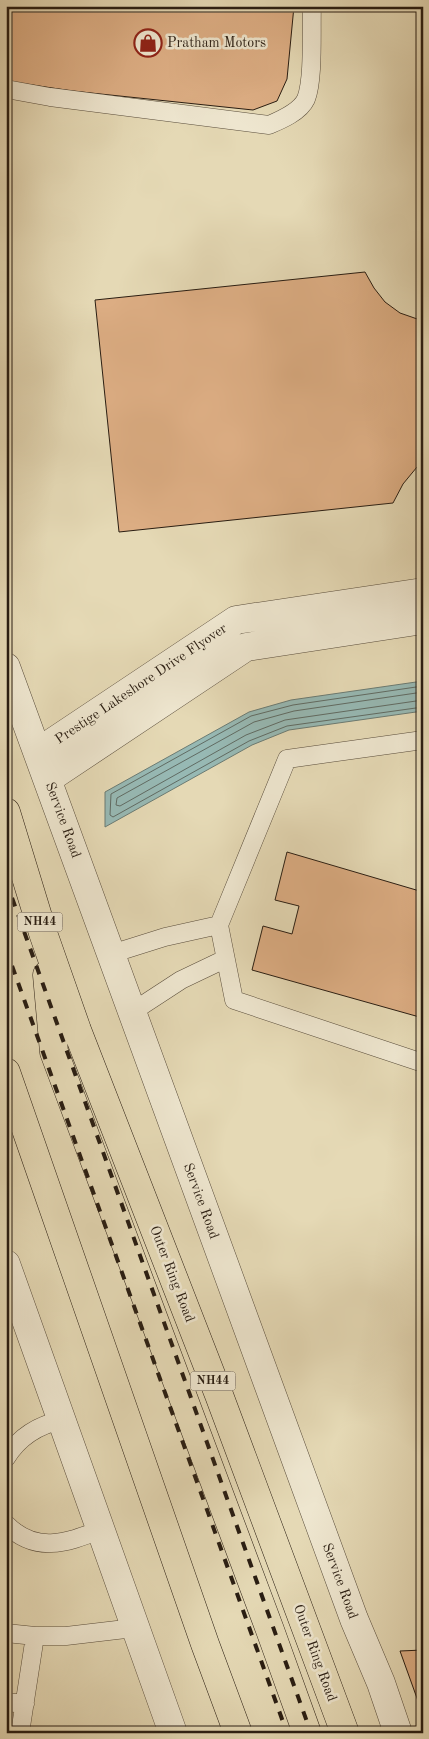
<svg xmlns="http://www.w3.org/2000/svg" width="429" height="1739" viewBox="0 0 429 1739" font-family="'Old Standard TT',serif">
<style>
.water{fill:#97b9b4;stroke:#6b7b73}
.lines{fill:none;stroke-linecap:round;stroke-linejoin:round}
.shore{stroke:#606b63;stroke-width:1}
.building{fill:#dcad83;stroke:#291d12}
.service-casing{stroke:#584c3b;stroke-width:19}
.tertiary-casing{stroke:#584c3b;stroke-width:29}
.trunk-casing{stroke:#291d12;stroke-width:29}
.service{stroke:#eee6cf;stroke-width:18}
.tertiary{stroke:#eee6cf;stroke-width:28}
.trunk{stroke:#e5d9b5;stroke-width:28}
.rail{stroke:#291d12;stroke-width:4;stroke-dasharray:9 9;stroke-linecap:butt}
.labels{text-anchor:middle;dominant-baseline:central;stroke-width:5;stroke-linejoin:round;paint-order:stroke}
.shield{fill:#eee6cf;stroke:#64594b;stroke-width:1}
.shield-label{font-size:12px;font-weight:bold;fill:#291d12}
.poi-label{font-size:14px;fill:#291d12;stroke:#eee6cf;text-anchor:start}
.street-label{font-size:14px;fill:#291d12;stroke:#eee6cf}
</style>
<rect width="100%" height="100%" fill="#e5d9b5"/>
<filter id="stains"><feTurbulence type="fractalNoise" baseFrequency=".004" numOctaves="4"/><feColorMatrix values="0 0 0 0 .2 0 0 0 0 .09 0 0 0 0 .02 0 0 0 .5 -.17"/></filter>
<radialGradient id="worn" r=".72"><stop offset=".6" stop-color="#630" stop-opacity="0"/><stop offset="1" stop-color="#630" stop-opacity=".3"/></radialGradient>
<path class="water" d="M423,681V711L289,730L252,745L105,827V792L249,712L291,700Z"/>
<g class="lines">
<path class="shore" d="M423,686L293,705L251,716L111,794L110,815L113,817L249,741L287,726L423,707
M423,692L294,711L254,722L117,798L116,805L120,806L246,735L285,720L423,700"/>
</g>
<path class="building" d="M6,6H294L287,79L277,101L253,110L72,91L6,81Z
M365,272L374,288L385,302L400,313L423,321V462L417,467L403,484L393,503L119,532L95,300Z
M287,852L423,892V1018L252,970L263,926L292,934L299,906L275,900Z
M423,1650V1700L418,1701L400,1651Z"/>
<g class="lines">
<g class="service-casing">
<path id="service" d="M6,89L50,97L269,125C281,120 300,112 306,99C314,79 311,29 312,6
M423,740L287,759L219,925L234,1000L423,1063
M111,954L165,937L219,925
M132,1012L181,980L225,959
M6,1458C19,1437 38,1425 62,1420
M6,1524C35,1554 66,1543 100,1530
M6,1633L35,1636H66L134,1628
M6,1702L25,1704
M20,1733L35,1636"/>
</g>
<g class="tertiary-casing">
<path id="tertiary" d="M6,667L354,1619L381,1683L398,1733
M38,752L236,620L423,592
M48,779L246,647L423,620
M6,1264L173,1733"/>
</g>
<g class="trunk-casing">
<path id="trunk" d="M6,812L43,933L77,1030L219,1395L345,1733
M47,975L54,1052L270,1630L307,1733
M6,1072L205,1644L238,1733"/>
</g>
<use href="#service" class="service"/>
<use href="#tertiary" class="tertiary"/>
<use href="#trunk" class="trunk"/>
<path class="rail" d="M6,881L311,1733
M6,949L287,1733"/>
</g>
<defs>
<g id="shop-ring" transform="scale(1.4375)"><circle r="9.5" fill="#eee6cf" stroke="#8f2418" stroke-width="1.5"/><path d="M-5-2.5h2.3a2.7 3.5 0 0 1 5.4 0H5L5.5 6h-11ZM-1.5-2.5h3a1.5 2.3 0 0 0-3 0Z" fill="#8f2418"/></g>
</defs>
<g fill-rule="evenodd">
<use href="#shop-ring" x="148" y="43"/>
</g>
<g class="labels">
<g class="shield">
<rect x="17.5" y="912.5" width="45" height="19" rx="4"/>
<rect x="190.5" y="1371.5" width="45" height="19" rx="4"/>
</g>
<g class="shield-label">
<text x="40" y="922">NH44</text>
<text x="213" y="1381">NH44</text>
</g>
<g class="poi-label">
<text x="167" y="43">Pratham Motors</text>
</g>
<g class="street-label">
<text transform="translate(141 684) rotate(-34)">Prestige Lakeshore Drive Flyover</text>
<text transform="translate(63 820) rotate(70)">Service Road</text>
<text transform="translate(201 1201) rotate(70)">Service Road</text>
<text transform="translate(172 1274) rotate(69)">Outer Ring Road</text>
<text transform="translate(340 1581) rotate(70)">Service Road</text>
<text transform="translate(315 1653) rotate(70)">Outer Ring Road</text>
</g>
</g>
<rect width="429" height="1739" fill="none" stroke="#e5d9b5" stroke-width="25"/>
<rect x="8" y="8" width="414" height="1724" fill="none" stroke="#291d12" stroke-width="2.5"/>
<rect x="12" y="12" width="404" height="1714" fill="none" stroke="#291d12"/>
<rect width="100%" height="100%" filter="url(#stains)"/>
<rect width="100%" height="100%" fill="url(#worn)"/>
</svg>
